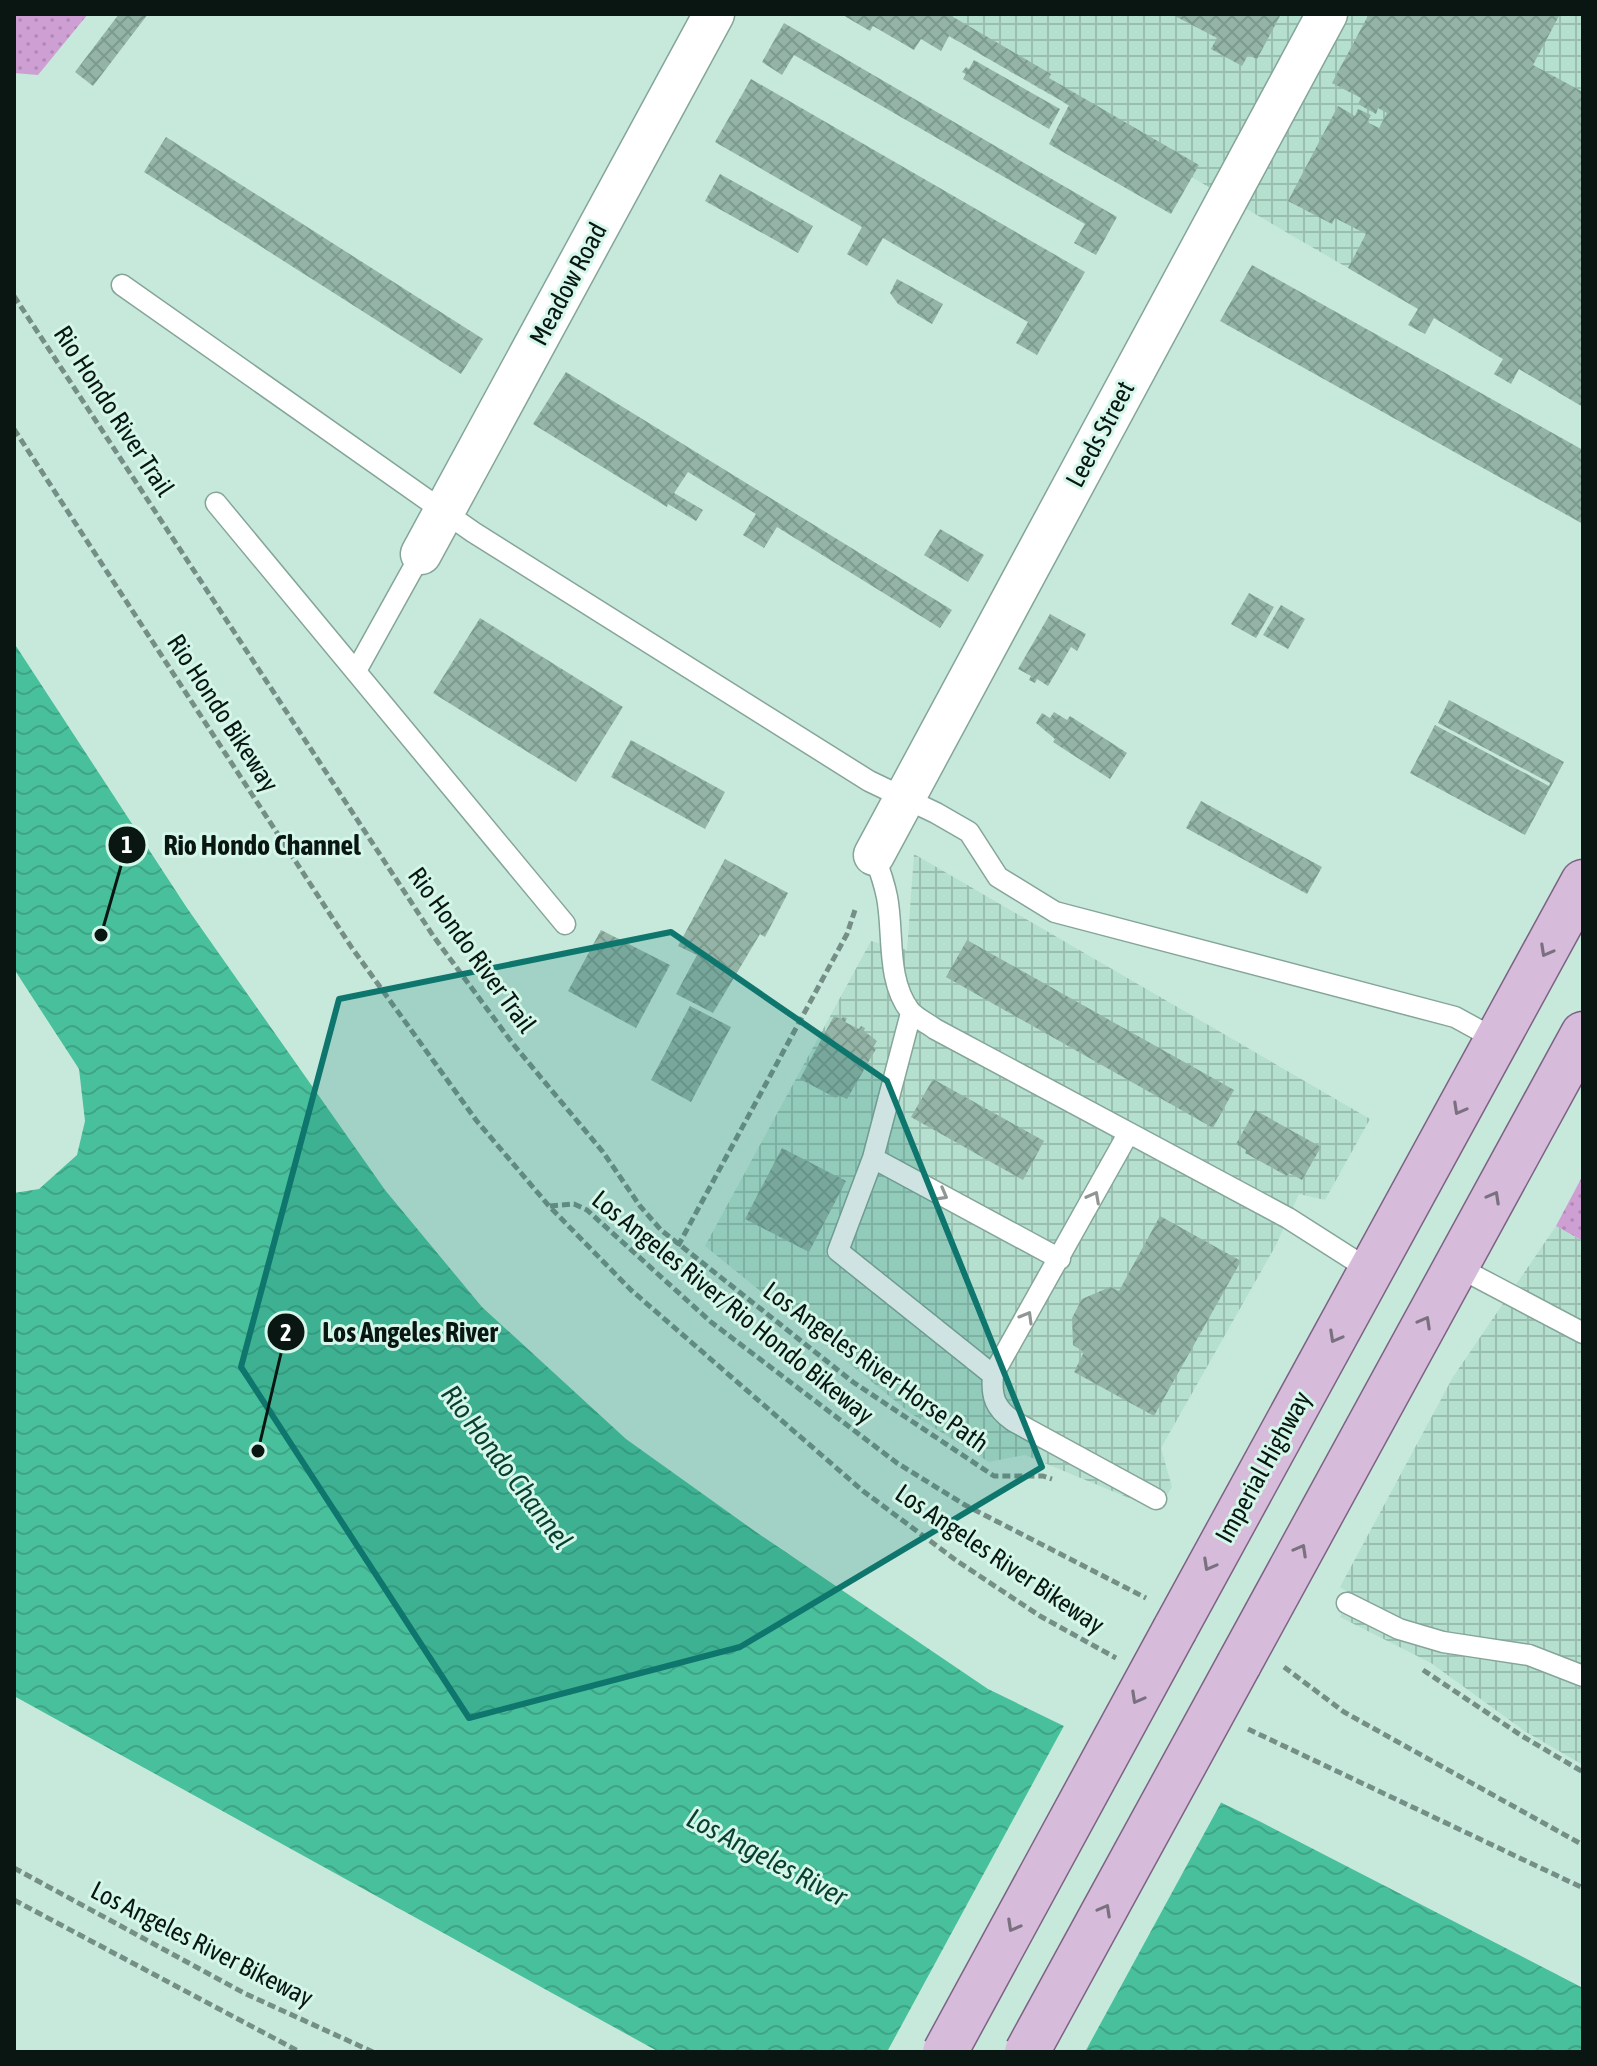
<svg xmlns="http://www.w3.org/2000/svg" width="1597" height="2066" viewBox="0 0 1597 2066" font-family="'Asap Condensed',sans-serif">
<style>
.industrial{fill:url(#industrial-grid)}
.green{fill:url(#green-dots)}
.water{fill:url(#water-waves)}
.pier{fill:#c7e9dc}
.building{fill:url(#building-cross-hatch)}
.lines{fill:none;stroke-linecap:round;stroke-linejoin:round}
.service-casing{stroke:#85a599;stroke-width:23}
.minor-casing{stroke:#85a599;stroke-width:43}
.primary-casing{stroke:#7d6383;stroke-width:47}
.path{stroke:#768f86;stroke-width:5;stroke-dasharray:8 4;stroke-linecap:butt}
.service{stroke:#fff;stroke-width:20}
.minor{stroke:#fff;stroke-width:40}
.primary{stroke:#d6bbda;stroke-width:44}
.primary-bridge-casing{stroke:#7d6383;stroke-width:47;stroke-linecap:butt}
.primary-bridge{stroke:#d6bbda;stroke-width:44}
.oneway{stroke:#7a7180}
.oneway2{stroke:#909694}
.marked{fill:#0f766e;fill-opacity:0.2;stroke:#0f766e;stroke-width:6;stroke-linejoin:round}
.labels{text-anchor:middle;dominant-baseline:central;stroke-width:6;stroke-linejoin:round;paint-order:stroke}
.street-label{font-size:26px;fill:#091611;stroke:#d4f7e9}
.water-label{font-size:28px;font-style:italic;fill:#093e30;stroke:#d4f7e9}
.leader{fill:none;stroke:#091611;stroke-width:3}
.callout-dot{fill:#091611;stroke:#d4f7e9;stroke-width:3}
.mark-label{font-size:24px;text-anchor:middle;font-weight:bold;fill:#fff}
.callout-label{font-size:28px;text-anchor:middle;font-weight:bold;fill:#091611;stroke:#d4f7e9;stroke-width:6;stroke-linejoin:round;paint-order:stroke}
</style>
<defs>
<pattern id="industrial-grid" width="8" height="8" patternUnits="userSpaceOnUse" patternTransform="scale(2)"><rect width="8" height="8" fill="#b5e0cf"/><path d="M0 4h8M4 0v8" fill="none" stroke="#9abfb1"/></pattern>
<pattern id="green-dots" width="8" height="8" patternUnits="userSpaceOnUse" patternTransform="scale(2)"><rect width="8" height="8" fill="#ce9fd3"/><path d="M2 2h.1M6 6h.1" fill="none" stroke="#b088b4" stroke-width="1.8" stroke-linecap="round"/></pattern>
<pattern id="water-waves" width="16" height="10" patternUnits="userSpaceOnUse" patternTransform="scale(2)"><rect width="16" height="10" fill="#49c09c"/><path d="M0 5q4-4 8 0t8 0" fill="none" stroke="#3ea485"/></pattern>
<pattern id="building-cross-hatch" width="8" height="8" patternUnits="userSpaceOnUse" patternTransform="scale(2)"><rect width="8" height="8" fill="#93b4a7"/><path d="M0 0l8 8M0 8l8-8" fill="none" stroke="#7d9a8f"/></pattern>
</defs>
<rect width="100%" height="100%" fill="#c7e9dc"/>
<path class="industrial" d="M911,14H1583V407L1434,318Z
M914,854L1370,1119L1325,1200L1299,1194L1276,1245L1161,1448L1172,1487L1158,1510L1025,1455L989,1462L910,1413L705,1246L871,941L907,950Z
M1556,1226L1583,1241V1765L1526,1732L1431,1663L1340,1617L1351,1594L1340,1587L1453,1377Z"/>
<path class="green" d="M14,14H88L38,75L14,73Z
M1583,1175V1241L1556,1226Z"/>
<path class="water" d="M14,643L187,908L385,1190L482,1307L626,1439L756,1532L988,1689L1259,1821L1583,1988V2052H659L14,1696V1193L39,1189L77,1155L85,1121L79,1069L14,969Z"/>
<path class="pier" d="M1066,1722L1223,1799L1085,2052H887Z"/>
<path class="building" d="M119,14H148L93,86L75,72Z
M841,14H948L1051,74L1049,78L1199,165L1171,214L1049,144L1069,105L949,36L941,51L921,39L914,50L873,26L870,31Z
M1171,14H1281L1257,59L1248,55L1242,66L1211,49L1217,38Z
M1369,14H1560L1533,65L1583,92V407L1519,369L1511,384L1494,374L1503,359L1434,318L1425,334L1408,325L1418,309L1348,268L1366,234L1335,218L1332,224L1288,201L1338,106L1355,116L1358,109L1371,115L1367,122L1379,128L1387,113L1378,108L1376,114L1358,104L1361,98L1332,83Z
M784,23L1117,217L1096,255L1074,243L1085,224L794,55L782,75L762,62Z
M974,60L1060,109L1049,129L963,79L966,74L962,72L966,67L969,69Z
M751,79L1085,272L1037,355L1016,343L1028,322L883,238L867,266L847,254L862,227L715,142Z
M166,137L483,339L461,374L144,172Z
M720,174L813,226L798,253L705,201Z
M1252,265L1583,450V524L1220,321Z
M897,279L943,304L932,324L898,304L890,293Z
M566,372L952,610L940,628L777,527L764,548L743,535L756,514L688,472L674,493L703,510L696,521L668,504L667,507L533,424Z
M940,529L984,555L968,582L924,555Z
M1249,593L1274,607L1256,638L1231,624Z
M1281,605L1305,619L1288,649L1263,635Z
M1050,614L1086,634L1077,651L1071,647L1048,686L1037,679L1035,683L1029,680L1031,676L1018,669Z
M480,618L623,707L576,782L433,693Z
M1449,700L1564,762L1525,835L1410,773L1435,725L1549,786L1550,783L1438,723Z
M1054,712L1067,720L1070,716L1127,753L1110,779L1053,742L1055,739L1036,723L1042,713L1050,718Z
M631,740L725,792L705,829L611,777Z
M1201,801L1322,867L1307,894L1186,828Z
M725,859L788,893L765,937L760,934L713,1013L676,994L697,955L678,946Z
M601,930L670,965L636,1028L568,991Z
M967,940L1234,1090L1213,1128L946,977Z
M690,1006L731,1027L691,1102L651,1080Z
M834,1016L841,1019L843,1017L847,1018L845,1022L859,1029L861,1026L865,1028L864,1031L877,1041L873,1047L876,1049L847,1099L838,1095L836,1098L800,1079Z
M933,1079L1044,1141L1023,1180L911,1117Z
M1255,1110L1321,1147L1302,1180L1289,1173L1287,1176L1245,1153L1246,1150L1236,1144Z
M782,1148L846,1181L809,1252L745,1219Z
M1160,1216L1241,1261L1154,1416L1074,1372L1084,1352L1073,1345L1072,1318L1082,1299L1110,1287L1119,1291Z"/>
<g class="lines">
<g class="service-casing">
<path id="service" d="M122,285L473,532L869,781L936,813L969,832L998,877L1055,912L1455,1017L1497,1040
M216,503L565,924
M356,671L421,554
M874,855C879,868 884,882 887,897C894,933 886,980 910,1011C916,1018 927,1023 935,1029L1288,1218L1371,1271
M911,1013L873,1158L838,1251L993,1375
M1128,1134L993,1375C991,1397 995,1408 1013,1421L1156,1499
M873,1158L1060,1259
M1456,1266L1583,1333
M1347,1603L1399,1629L1443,1642L1529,1655L1583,1676"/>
</g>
<g class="minor-casing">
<path id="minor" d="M421,554L714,14
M874,855L1327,14"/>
</g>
<g class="primary-casing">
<path id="primary" d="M1175,1629L1583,882
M1239,1664L1583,1034"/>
</g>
<path class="path" d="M14,296L434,937L513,1044L603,1152L640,1206L661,1230L853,1382L994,1476H1043L1052,1479
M14,429L352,948L476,1120L549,1206L631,1290L863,1491L957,1561L1040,1616L1116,1658
M550,1206L574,1204L587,1210L711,1322L897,1463L965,1505L1146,1598
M678,1246L847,934L856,907
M1284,1667L1344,1712L1583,1845
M1423,1670L1522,1736L1583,1772
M1248,1729L1583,1888
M14,1868L244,1993L373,2052
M14,1900L300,2052"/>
<use href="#service" class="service"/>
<use href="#minor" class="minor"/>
<use href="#primary" class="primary"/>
<g class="primary-bridge-casing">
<path id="primary-bridge" d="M945,2052L1175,1629
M1027,2052L1239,1664"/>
</g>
<use href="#primary-bridge" class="primary-bridge"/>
</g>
<defs><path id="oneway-chevron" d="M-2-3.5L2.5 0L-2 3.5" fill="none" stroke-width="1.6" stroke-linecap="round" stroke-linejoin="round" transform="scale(2)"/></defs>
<g class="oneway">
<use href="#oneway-chevron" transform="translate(1546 951) rotate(119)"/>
<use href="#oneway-chevron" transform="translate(1459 1109) rotate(119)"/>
<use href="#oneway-chevron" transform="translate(1494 1197) rotate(-61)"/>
<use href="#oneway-chevron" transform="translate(1425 1322) rotate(-61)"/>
<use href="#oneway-chevron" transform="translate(1335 1337) rotate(119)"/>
<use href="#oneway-chevron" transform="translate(1301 1550) rotate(-61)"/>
<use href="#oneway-chevron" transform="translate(1209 1565) rotate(119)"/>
<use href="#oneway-chevron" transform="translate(1137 1698) rotate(119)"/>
<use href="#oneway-chevron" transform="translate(1105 1910) rotate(-61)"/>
<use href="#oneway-chevron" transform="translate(1013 1926) rotate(119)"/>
</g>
<g class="oneway2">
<use href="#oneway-chevron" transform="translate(942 1195) rotate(29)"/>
<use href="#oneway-chevron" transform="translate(1094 1197) rotate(-62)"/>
<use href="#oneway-chevron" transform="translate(1027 1317) rotate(-60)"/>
</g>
<path class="marked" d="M671,932L887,1081L1042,1467L740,1647L469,1718L241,1367L339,999Z"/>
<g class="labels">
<g class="street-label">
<text transform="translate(568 284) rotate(-62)">Meadow Road</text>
<text transform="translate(114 411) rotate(57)">Rio Hondo River Trail</text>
<text transform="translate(1100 434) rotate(-62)">Leeds Street</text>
<text transform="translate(223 713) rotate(57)">Rio Hondo Bikeway</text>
<text transform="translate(472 950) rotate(54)">Rio Hondo River Trail</text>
<text transform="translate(733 1307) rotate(39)">Los Angeles River/Rio Hondo Bikeway</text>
<text transform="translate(876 1367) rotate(36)">Los Angeles River Horse Path</text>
<text transform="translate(1263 1467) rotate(-61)">Imperial Highway</text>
<text transform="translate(1000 1559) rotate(34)">Los Angeles River Bikeway</text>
<text transform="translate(202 1944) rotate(27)">Los Angeles River Bikeway</text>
</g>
<g class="water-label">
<text transform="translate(507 1467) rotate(53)">Rio Hondo Channel</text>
<text transform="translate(767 1857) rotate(28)">Los Angeles River</text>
</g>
</g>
<path class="leader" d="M101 935L127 845M258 1451L286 1332"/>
<g class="callout-dot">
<circle cx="101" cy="935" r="8"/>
<circle cx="258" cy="1451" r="8"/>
<circle cx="127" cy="845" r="20"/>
<circle cx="286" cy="1332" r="20"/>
</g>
<g class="mark-label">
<text x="127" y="853">1</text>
<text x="286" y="1341">2</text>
</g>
<g class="callout-label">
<text x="262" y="855">Rio Hondo Channel</text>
<text x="410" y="1342">Los Angeles River</text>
</g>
<rect width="1597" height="2066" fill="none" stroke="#091611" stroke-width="32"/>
</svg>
